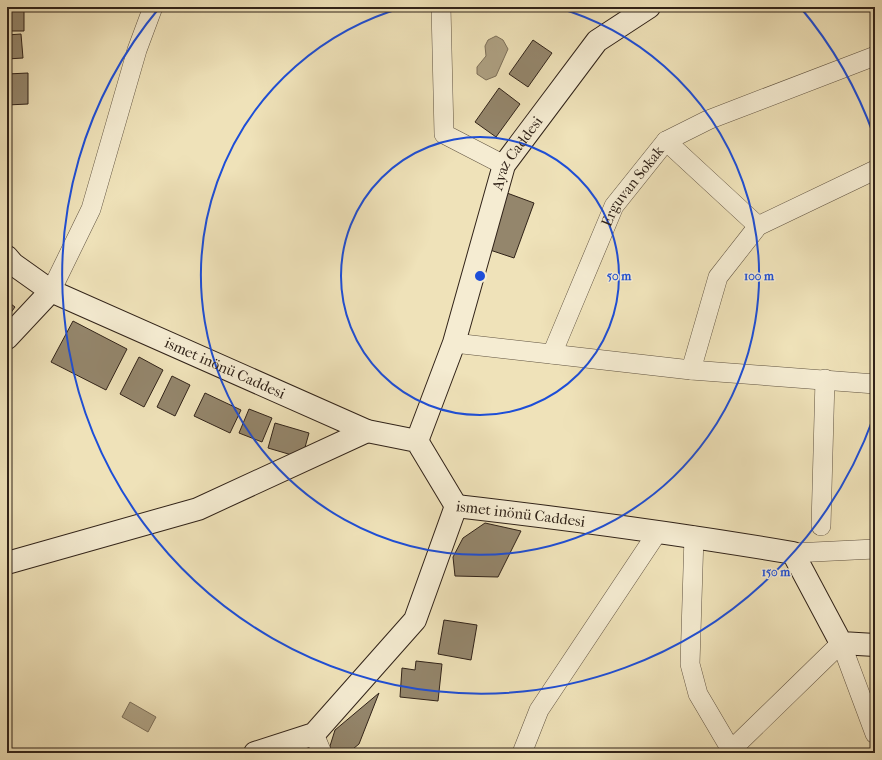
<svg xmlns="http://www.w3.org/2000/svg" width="882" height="760" viewBox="0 0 882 760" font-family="'IM FELL French Canon',serif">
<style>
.water{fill:#aea183;stroke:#7c6f59}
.building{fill:#94866c;stroke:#312319}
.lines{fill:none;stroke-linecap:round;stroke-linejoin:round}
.street-casing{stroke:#605341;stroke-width:20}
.secondary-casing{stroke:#312319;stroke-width:24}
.street{stroke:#f5ecd2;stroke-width:19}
.secondary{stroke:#f5ecd2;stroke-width:22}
.ring{fill:none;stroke:#1d4ed8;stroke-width:2}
.labels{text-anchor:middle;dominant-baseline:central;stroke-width:3;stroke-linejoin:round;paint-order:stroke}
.street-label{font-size:15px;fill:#312319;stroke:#f5ecd2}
.centre{fill:#1d4ed8;stroke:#f5ecd2;stroke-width:2}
.ring-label{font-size:12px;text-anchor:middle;font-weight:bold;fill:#1d4ed8;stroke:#f5ecd2;stroke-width:3;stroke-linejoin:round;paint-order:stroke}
</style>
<rect width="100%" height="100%" fill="#efe2b9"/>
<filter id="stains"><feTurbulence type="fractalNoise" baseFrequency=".005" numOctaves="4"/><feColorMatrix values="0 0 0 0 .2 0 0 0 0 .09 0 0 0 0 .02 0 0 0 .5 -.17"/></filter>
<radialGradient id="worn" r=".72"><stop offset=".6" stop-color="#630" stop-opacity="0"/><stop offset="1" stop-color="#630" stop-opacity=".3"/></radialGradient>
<path class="water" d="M496,36L503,40L508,49L496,76L486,80L477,74V67L486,56L485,46L488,40Z
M130,702L156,717L148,732L122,717Z"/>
<path class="building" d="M7,7H24V31H7Z
M21,34L23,58L7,59V35Z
M533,40L552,53L528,87L509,74Z
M28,73V104L7,105V74Z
M499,88L520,104L496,137L475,122Z
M507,193L534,203L514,258L487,249Z
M7,301L15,307L7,318Z
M73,321L127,349L106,390L51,362Z
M139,357L163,370L144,407L120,394Z
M172,376L190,385L175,416L157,407Z
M205,393L241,410L230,433L194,416Z
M249,409L272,418L262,442L239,433Z
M275,423L309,433L302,458L268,448Z
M485,523L521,531L498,577L455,576L453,557L463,538Z
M444,620L477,625L471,660L438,654Z
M416,661L442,664L438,701L400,697L402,668L415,670Z
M379,693L359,744L348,753H332L330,746L335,730Z"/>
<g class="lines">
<g class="street-casing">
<g id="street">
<path d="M441,7L444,134L504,165"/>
<path d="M666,141L758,226"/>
<path d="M51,291L91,209L137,50L153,7"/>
<path d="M454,343L691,370L875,384"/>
<path id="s1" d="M552,354L614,206L666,141L708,120L875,56"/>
<path d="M691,370L718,277L758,226L875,170"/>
<path d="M821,526L825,379"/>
<path d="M694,536L690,664L698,694L731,750"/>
<path d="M793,553L875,549"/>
<path d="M314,734L322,753"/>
<path d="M522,753L539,710L657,533"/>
<path d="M728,753L841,643L875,734"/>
</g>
</g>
<g class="secondary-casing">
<g id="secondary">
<path id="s2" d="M7,257L13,264L51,291L367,431L417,441L456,506"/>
<path d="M7,338L51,291"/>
<path id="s3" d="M417,441L454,343L504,165L597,41L649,7"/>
<path id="s4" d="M456,506C569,519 681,534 793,553L841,643L875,645"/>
<path d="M7,563L198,509L367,431"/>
<path d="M255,753L314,734L415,620L456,506"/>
</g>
</g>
<use href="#street" class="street"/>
<use href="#secondary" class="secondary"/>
</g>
<g class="ring">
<circle cx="480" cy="276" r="139"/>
<path d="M555 7A279 279 0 1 1 405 7"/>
<path d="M874 416A418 418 0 1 1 160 7M800 7A418 418 0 0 1 874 136"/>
</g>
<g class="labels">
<g class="street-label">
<text stroke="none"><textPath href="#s3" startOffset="306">Ayaz Caddesi</textPath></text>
<text stroke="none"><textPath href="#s1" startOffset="187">Erguvan Sokak</textPath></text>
<text stroke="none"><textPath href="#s2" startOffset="246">ismet inönü Caddesi</textPath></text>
<text stroke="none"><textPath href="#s4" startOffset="65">ismet inönü Caddesi</textPath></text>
</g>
</g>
<circle cx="480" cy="276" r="6" class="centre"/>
<g class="ring-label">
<text x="619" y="280">50 m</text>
<text x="759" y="280">100 m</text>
<text x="776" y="576">150 m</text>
</g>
<rect width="882" height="760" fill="none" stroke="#efe2b9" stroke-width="24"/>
<rect x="8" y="8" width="866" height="744" fill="none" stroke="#312319" stroke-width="2"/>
<rect x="12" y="12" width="858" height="736" fill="none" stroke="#312319"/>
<rect width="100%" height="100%" filter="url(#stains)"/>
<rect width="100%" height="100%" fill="url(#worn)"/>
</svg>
